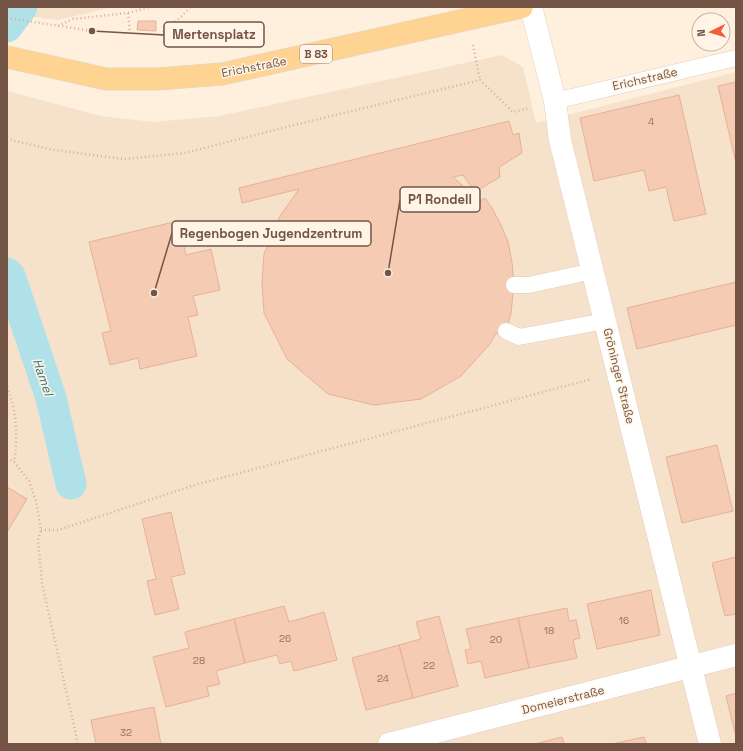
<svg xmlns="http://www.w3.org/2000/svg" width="743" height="751" viewBox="0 0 743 751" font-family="'Space Grotesk',sans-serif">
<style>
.residential{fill:#f6e1cb}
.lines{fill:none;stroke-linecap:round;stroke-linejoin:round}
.canal{stroke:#b1e1e8;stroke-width:31}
.building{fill:#f5ccb3;stroke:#e8b193}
.lane-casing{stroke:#e4cdbc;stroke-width:17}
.street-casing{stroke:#e4cdbc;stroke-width:23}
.primary-casing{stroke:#ded6d2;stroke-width:23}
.path{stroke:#d9af97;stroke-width:2.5;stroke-dasharray:1 3;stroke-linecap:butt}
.lane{stroke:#fff;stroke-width:16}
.street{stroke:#fff;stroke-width:22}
.primary{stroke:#ffd493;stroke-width:22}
.labels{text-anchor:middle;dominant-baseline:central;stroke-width:3;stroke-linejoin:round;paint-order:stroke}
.number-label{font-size:10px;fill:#947260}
.shield{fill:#fff4e5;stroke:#9e8475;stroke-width:1}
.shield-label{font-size:11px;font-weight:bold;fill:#745445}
.street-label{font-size:12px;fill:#745445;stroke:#fff4e5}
.water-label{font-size:13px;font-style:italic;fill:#3b7983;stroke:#fff4e5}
.leader{fill:none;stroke:#745445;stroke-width:1.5}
.callout-dot{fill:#745445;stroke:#fff4e5;stroke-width:1.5}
.callout{fill:#fff4e5;stroke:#745445;stroke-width:1.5}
.callout-label{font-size:13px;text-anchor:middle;font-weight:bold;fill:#745445}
</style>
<rect width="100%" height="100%" fill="#fef0dd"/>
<path class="residential" d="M7,7H114L58,20L7,13Z
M502,55L523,67L536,123L736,72V744H7V91L101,116L153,122L219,116Z"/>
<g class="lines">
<path class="canal" d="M7,27L22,7
M7,273L10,276L51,398L71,484"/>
</g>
<path class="building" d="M138,21H156V31L137,30Z
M736,82V163L718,86Z
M679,95L706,214L674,221L666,187L649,191L644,170L594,181L580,118Z
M509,121L513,135L519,133L522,153L499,167L500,177L475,192L463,175L453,177L480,201L485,198L492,208L501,225L508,242L512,262L514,285L511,313L506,331L502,336L496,333L490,344L461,376L421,399L374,405L328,394L287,359L264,313L262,283L264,254L280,216L299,189L242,203L239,188Z
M178,221L186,255L211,249L220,290L193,296L198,315L188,317L197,356L140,369L138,358L110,365L102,333L111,331L89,242Z
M736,282V325L637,349L627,308Z
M717,445L733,511L682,523L666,457Z
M7,487L27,499L7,532Z
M171,512L185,574L171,577L179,609L155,615L147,581L156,579L142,519Z
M736,557V614L725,616L712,563Z
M651,590L660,635L597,649L587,604Z
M284,606L289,622L324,612L337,660L294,671L291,661L280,664L277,655L245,663L234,619Z
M567,608L569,621L576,620L580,638L573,640L577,658L529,668L518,618Z
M439,616L458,686L413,698L399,645L421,639L416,622Z
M518,618L529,668L485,678L481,661L468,664L465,650L471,649L466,629Z
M234,619L245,663L216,671L220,684L207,687L209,696L166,707L153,657L189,648L185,632Z
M399,645L413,698L366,710L352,658Z
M736,693V737L726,696Z
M154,707L161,744H96L91,720Z
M562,737L564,744H535Z
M644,737L646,744H612Z"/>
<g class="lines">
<g class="lane-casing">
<path id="lane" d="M555,101L736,58
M514,285H529L593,271
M506,331L519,337L605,321"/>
</g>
<g class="street-casing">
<path id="street" d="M531,7L555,101L560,140L710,744
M389,744L736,655"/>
</g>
<g class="primary-casing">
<path id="primary" d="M7,57L106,79H157L222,74L522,7"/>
</g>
<path class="path" d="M128,13L130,33
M7,18L92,31
M58,26L73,19L128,13L150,7
M160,35L182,16L190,7
M473,45L480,80
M7,138L15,141L54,150L124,159L185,153L290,126L480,80L513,112L530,108
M7,387C17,412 18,436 14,462
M7,458L14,462L29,481L36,501L41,530L38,540L42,583L78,744
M41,530H58L195,485L592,379"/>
<use href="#lane" class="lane"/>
<use href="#street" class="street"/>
<use href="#primary" class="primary"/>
</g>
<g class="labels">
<g class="number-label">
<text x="651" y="121">4</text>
<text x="624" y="620">16</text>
<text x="549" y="630">18</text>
<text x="285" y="638">26</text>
<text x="496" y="639">20</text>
<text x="199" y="660">28</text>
<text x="429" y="665">22</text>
<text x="383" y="678">24</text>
<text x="126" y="732">32</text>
</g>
<rect class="shield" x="300" y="45" width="32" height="18" rx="3"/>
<g class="shield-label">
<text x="316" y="54">B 83</text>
</g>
<g class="street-label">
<text transform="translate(254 67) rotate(-11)">Erichstraße</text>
<text transform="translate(645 79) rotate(-13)">Erichstraße</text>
<text transform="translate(619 376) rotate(76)">Gröninger Straße</text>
<text transform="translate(563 700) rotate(-14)">Domeierstraße</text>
</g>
<g class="water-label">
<text transform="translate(43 377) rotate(71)">Hamel</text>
</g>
</g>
<path class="leader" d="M92 31L164 35M388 273L400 200M154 293L172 233"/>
<g class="callout-dot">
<circle cx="92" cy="31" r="4"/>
<circle cx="388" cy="273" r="4"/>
<circle cx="154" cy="293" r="4"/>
</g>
<g class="callout">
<rect x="164" y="22" width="100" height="25" rx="4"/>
<rect x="400" y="187" width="80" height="25" rx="4"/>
<rect x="172" y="221" width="199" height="25" rx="4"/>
</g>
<g class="callout-label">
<text x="214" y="39">Mertensplatz</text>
<text x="440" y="204">P1 Rondell</text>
<text x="271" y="238">Regenbogen Jugendzentrum</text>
</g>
<rect width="743" height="751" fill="none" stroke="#745445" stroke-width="16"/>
<g transform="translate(711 32) rotate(265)"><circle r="19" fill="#fff4e5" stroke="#c7b4a5"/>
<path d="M0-3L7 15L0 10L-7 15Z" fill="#f15d39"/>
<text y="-6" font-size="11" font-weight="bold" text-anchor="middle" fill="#745445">N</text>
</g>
</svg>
